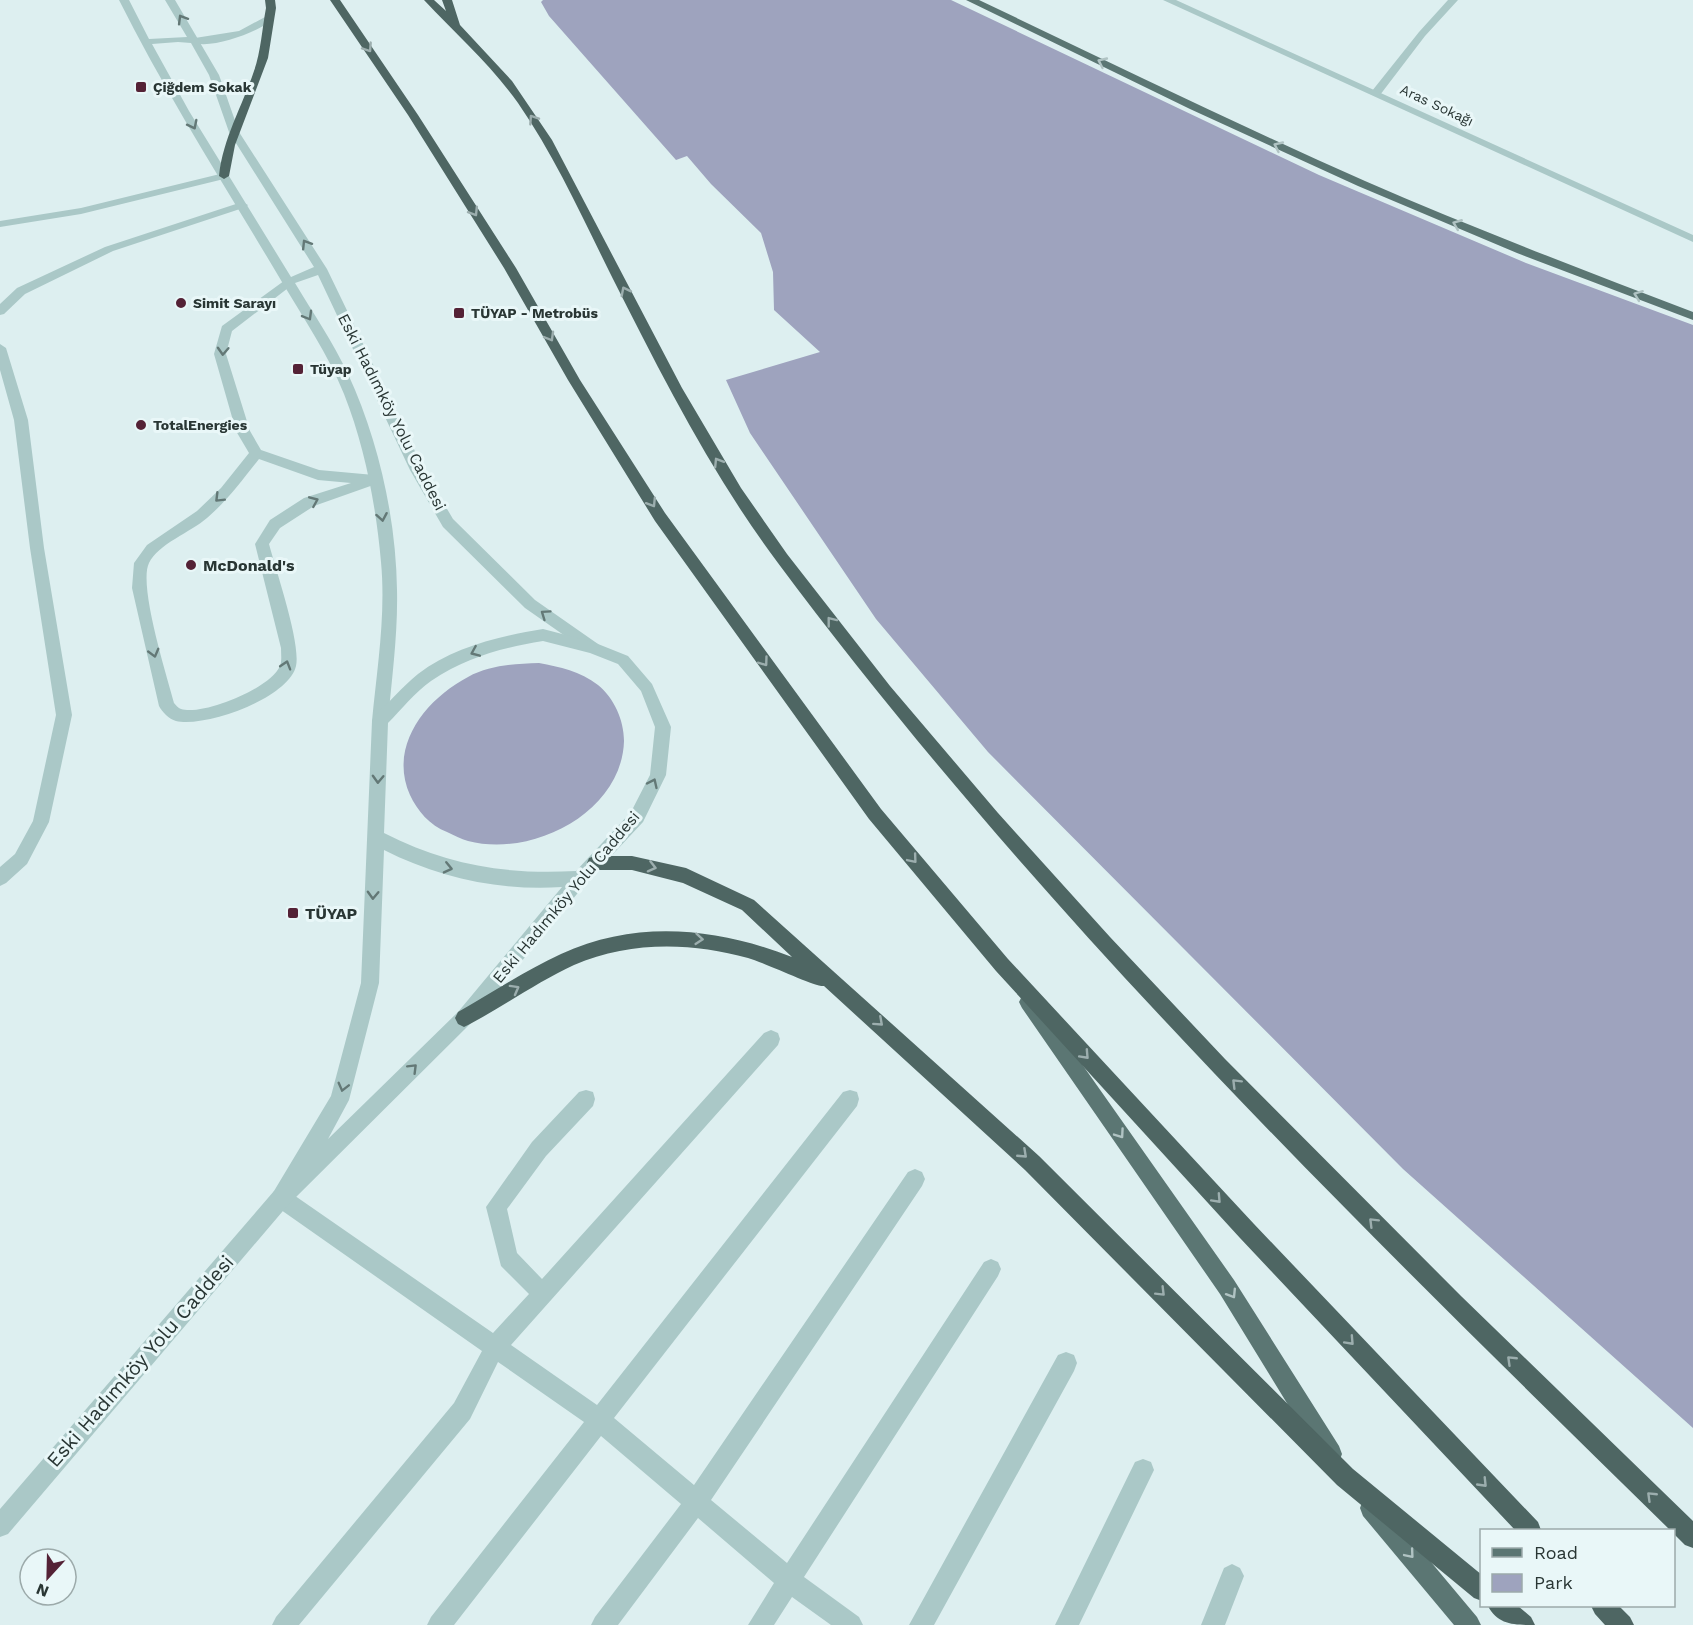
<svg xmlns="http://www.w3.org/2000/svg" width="1693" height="1625" viewBox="0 0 1693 1625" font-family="'Work Sans',sans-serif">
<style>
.green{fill:#9ea3be}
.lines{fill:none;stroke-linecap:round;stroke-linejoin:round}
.service{fill:#aac8c7;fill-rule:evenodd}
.minor{fill:#aac8c7;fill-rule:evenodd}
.tertiary{fill:#aac8c7;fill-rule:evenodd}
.primary{fill:#5b7673;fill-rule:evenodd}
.trunk{fill:#4e6663;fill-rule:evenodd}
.oneway{stroke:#637876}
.oneway2{stroke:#9caeae}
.oneway3{stroke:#b0c3c3}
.poi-dot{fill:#542236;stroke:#e9f7f8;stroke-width:2}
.labels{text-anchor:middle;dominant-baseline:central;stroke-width:6;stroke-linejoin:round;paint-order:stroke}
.far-poi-label{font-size:14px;font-weight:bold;fill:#293634;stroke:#e9f7f8;text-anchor:start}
.far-street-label{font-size:14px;fill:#293634;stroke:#e9f7f8}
.street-label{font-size:16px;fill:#293634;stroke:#e9f7f8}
.poi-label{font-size:16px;font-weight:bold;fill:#293634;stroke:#e9f7f8;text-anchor:start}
.near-street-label{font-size:20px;fill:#293634;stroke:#e9f7f8}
</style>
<rect width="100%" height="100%" fill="#ddeff0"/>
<path class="green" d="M543,0H951L1319,175L1526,263L1693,325V1428L1403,1169L988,752L876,619L750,433L726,380L820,352L774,310L773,272L761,233L711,184L687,156L676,160L549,16L541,2Z
M539,663C560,667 580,671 598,685C614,698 624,720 624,741C622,812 533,858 468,841C461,839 454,835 447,832C430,826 417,810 410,795C388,746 426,699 468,677C490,665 514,664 539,663Z"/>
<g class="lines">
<path class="service" d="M265,17L273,19C260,32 206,52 190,41L195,38L239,31Z
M224,173L228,174V178L81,214L0,227V221L81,208Z
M242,202L248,205L246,207L113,251L25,294L4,314L0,315V304L17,288L105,247Z
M288,278L292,279V285L232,331L226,354L250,431L261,450L319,470L374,475L381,480L379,483L314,506L280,528L269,544C276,571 301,643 296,666C289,698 205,728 176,721C169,719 162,712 159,706L132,588L134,563L147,545L197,511L221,488L249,453L236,431L214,354L222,326ZM259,459L318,480L351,483L304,498L270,520L255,544L281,648C281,654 282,661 280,666C271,688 203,716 181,709C178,708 176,705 174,703C167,676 138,585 149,563C158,544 191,532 207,518C227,501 243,479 259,459Z
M0,344L6,348L28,420L44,548L72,715L49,822L27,864L6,883L0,886V867L15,854L33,821L56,715L30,548L14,420L0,370Z
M771,1030L778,1033L780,1039L778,1045L511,1345L597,1405L843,1092L850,1090L857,1092L859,1099L857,1106L614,1418L694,1485L908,1172L915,1169L922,1172L925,1179L922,1186L711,1500L787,1563L984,1262L991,1259L998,1262L1001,1269L998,1276L804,1577L859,1617L863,1625H831L792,1597L774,1625H748L774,1583L698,1518L618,1625H591L595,1617L681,1504L601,1436L454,1625H427L431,1617L584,1422L498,1362L470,1419L299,1625H272L276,1617L454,1403L482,1351L274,1205L271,1198L274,1191L281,1188L288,1191L493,1333L529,1294L501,1266L486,1207L532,1142L579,1092L586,1090L593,1092L595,1099L593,1106L546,1156L507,1209L517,1253L542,1279L764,1033Z
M1066,1352L1074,1355L1077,1363L1074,1371L934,1625H909L1058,1355Z
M1143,1459L1151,1462L1154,1470L1079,1625H1055L1135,1462Z
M1232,1564L1240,1568L1244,1576L1225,1625H1201L1224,1568Z"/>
<path class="minor" d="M119,0H129L149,39L187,37L165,0H175L219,75L239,132L327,269L424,470L453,519L535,600L598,644L601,648L598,652H588L525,608L443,527L410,470L318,275L295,283C313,313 333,342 348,374C378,439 396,517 397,590C398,633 392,677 388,721L386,726L380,727L374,726L372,721C377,669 386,615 381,562C376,506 365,447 344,394C328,354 304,319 282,282C227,189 167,96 119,0ZM178,42L191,43L209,75L229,132L314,267L291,277L189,111L152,44Z
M1448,0H1458L1425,36L1380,95H1372V91L1419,32Z"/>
<path class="tertiary" d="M1163,0H1176L1693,235V242Z
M543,629L593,642L628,656L652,684L671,727L666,775L643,822L586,883L470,1024L288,1205L8,1534L0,1537V1509L274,1191L331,1096L361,983L372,721L374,716C389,703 402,687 418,674C453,647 500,636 543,629ZM543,641L590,653L618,664L641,691L655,727L650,775L631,812L576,871C507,875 446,865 384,833L388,723C401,710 415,692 431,681C467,657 501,648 543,641ZM384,850C439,878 500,891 562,887L458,1012L328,1139L349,1100L379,983Z"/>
<path class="primary" d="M966,0H979C1107,61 1234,123 1365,181C1473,228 1583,270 1693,312V320L1517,253L1358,186L1190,109Z
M1028,993L1034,996L1234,1280L1339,1446L1342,1454L1339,1462L1331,1465L1323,1462L1220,1294L1022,1008L1019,1002L1022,996Z
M1371,1497L1379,1500L1477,1617L1481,1625H1454L1363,1516L1360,1508L1363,1500Z"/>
<path class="trunk" d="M265,0H275L276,8L268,58L235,145L229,176L224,179L219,176C223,138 242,107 254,71C261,51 262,29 266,8Z
M330,0H340L418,115L516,268L580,380L665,513L881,809L1008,959L1254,1224L1538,1522L1541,1530H1515L1240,1238L996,971L869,819L655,521L568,380L504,268L408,115Z
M424,0H434L446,11L442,0H452L460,25L512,81L552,140L682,388L741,488L787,554L890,686L998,813L1110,937L1225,1059L1461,1296L1693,1521V1548L1685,1545L1674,1534V1530H1670C1357,1223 1041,916 778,563C712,475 662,376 613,279C583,219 556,158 518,103C491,65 456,34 424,0Z
M595,856H632L686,868L754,900L1039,1156L1353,1469L1482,1575V1601L1474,1598L1337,1485L1025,1170L824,986C817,988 763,962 748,958C691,942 629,941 574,965C539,981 504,1006 470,1024L464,1027L458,1024L455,1018L458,1012C492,993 526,970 561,954C637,919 717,928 792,957L742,910L683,883L632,870H595L589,868L587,863L589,858Z
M1488,1606H1518L1531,1617L1535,1625C1514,1625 1498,1625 1488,1606Z
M1591,1606H1619L1630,1617L1634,1625H1605L1595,1614Z"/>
</g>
<defs><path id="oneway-chevron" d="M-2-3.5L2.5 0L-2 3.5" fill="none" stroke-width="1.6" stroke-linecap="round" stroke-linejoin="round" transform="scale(1.5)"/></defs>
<g class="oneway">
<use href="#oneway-chevron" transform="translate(182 19) rotate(-121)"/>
<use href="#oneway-chevron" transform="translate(193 125) rotate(63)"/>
<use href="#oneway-chevron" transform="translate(306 244) rotate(-122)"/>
<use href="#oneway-chevron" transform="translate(308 316) rotate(60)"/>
<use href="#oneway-chevron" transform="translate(223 351) rotate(93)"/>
<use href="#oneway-chevron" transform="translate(219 498) rotate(135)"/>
<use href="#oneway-chevron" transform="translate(314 501) rotate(-23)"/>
<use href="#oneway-chevron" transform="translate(382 517) rotate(80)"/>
<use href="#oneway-chevron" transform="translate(545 614) rotate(-145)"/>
<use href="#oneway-chevron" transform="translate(475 652) rotate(157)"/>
<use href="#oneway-chevron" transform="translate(154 653) rotate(75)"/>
<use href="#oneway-chevron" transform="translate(286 665) rotate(-73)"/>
<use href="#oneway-chevron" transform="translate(378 779) rotate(92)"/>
<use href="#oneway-chevron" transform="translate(653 783) rotate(-65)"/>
<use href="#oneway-chevron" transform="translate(448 868) rotate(13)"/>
<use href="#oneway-chevron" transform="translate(373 895) rotate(92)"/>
<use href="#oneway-chevron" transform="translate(413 1068) rotate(-45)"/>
<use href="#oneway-chevron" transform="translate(343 1087) rotate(104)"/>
</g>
<g class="oneway2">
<use href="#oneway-chevron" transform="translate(368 48) rotate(56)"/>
<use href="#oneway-chevron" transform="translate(533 119) rotate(-124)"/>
<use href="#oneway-chevron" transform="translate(474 212) rotate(58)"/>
<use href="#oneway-chevron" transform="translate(625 291) rotate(-117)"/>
<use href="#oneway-chevron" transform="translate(550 337) rotate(60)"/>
<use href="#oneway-chevron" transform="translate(718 462) rotate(-122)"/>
<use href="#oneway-chevron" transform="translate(652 503) rotate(58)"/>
<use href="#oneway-chevron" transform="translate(831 621) rotate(-128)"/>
<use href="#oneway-chevron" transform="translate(764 662) rotate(54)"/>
<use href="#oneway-chevron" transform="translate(913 859) rotate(50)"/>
<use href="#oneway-chevron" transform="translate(652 867) rotate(14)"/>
<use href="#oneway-chevron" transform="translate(699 939) rotate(5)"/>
<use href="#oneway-chevron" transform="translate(515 989) rotate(-29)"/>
<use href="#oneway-chevron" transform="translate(879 1022) rotate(42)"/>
<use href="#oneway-chevron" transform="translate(1085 1055) rotate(47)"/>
<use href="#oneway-chevron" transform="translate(1236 1083) rotate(-135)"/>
<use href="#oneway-chevron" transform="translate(1023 1154) rotate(43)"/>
<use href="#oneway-chevron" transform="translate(1217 1199) rotate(47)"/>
<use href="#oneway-chevron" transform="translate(1373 1222) rotate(-135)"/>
<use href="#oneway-chevron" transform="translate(1161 1292) rotate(45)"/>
<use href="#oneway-chevron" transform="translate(1350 1341) rotate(47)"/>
<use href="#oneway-chevron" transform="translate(1511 1360) rotate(-136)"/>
<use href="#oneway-chevron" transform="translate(1483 1483) rotate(46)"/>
<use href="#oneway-chevron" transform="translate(1651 1496) rotate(-136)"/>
</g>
<g class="oneway3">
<use href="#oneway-chevron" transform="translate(1102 62) rotate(-155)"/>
<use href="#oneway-chevron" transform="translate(1278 146) rotate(-155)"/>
<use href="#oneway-chevron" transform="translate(1457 224) rotate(-158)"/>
<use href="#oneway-chevron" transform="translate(1638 295) rotate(-159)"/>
<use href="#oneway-chevron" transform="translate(1120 1134) rotate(55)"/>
<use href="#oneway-chevron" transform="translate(1232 1294) rotate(58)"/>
<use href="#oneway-chevron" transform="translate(1410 1554) rotate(50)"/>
</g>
<g class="poi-dot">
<rect x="135" y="81" width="12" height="12" rx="3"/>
<circle cx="181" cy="303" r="6"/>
<rect x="453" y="307" width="12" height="12" rx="3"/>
<rect x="292" y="363" width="12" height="12" rx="3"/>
<circle cx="141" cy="425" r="6"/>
<circle cx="191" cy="565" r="6"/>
<rect x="287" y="907" width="12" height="12" rx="3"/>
</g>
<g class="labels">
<g class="far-poi-label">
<text x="153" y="87">Çiğdem Sokak</text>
<text x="193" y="303">Simit Sarayı</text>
<text x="471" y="313">TÜYAP - Metrobüs</text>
<text x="310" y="369">Tüyap</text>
<text x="153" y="425">TotalEnergies</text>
</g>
<g class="far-street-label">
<text transform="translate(1437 105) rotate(25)">Aras Sokağı</text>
</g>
<g class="street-label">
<text transform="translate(392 412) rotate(63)">Eski Hadımköy Yolu Caddesi</text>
<text transform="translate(566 897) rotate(-50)">Eski Hadımköy Yolu Caddesi</text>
</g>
<g class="poi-label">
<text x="203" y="565">McDonald's</text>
<text x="305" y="913">TÜYAP</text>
</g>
<g class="near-street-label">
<text transform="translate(140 1361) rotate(-49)">Eski Hadımköy Yolu Caddesi</text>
</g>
</g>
<rect x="1480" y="1529" width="195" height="78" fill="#e9f7f8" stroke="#9caaaa" stroke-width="1.5"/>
<rect x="1492" y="1548" width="30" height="9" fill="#5b7673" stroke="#9caaaa" stroke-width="1.5"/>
<text x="1534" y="1559" font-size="18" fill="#293634">Road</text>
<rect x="1492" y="1574" width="30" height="18" fill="#9ea3be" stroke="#9caaaa" stroke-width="1.5"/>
<text x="1534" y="1589" font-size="18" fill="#293634">Park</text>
<g transform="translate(48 1577) rotate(202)"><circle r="28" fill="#e9f7f8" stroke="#9caaaa" stroke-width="1.5"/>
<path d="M0-4.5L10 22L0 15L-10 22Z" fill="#542236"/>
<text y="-9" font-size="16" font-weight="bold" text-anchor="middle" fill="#293634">N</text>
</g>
</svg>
